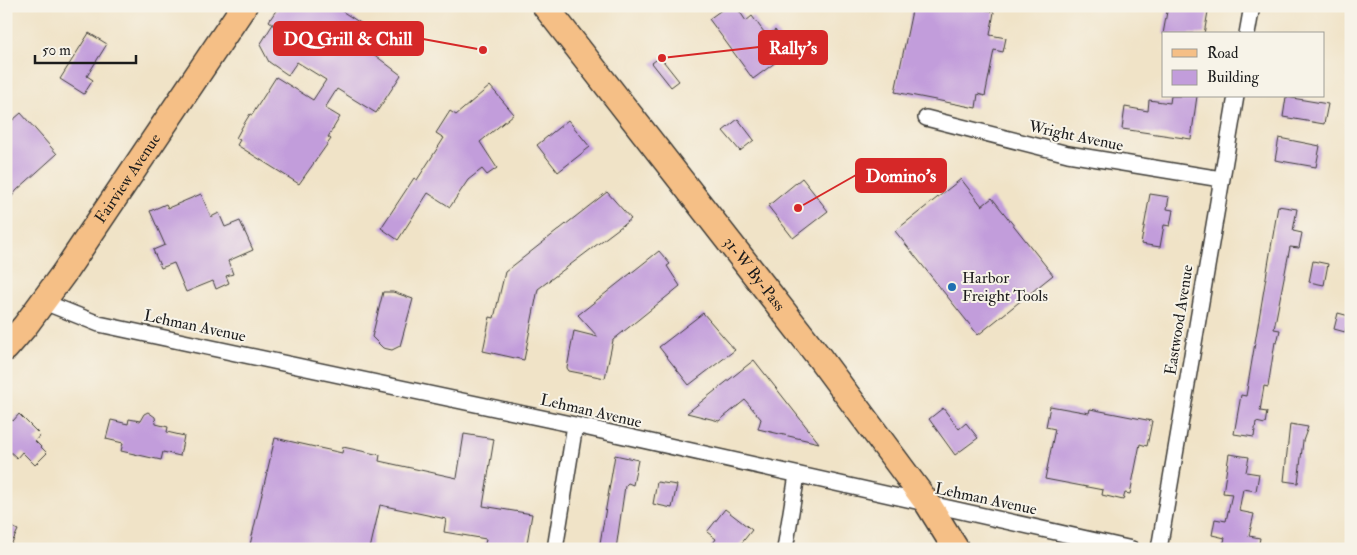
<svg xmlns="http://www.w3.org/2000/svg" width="1357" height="555" viewBox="0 0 1357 555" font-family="'IM FELL Double Pica',serif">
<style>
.building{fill:#c29ddb}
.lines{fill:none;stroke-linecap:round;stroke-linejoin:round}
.street-casing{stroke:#3c3a36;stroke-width:18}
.primary-casing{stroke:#3c3a36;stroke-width:28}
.street{stroke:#fff;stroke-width:15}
.primary{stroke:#f5bf86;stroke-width:25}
.poi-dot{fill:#1f6fb2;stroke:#f7f3e8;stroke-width:2}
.labels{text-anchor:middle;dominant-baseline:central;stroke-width:4;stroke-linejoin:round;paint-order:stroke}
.street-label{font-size:16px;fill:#1c1c1c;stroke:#f7f3e8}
.poi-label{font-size:16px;fill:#1c1c1c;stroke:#f7f3e8;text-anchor:start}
.leader{fill:none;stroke:#d62828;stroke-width:2}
.callout-dot{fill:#d62828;stroke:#f7f3e8;stroke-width:2}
.callout{fill:#d62828;stroke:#d62828;stroke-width:2}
.callout-label{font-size:18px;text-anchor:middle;font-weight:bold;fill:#fff}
</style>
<rect width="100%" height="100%" fill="#f7f3e8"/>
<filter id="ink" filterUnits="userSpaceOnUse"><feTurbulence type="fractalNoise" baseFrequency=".02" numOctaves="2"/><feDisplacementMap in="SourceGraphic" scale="10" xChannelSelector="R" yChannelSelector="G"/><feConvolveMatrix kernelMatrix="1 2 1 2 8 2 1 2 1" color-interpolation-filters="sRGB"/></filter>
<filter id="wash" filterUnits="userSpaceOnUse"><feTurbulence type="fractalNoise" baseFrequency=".0096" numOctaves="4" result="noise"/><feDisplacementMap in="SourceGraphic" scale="20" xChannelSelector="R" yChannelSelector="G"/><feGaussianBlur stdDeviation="1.12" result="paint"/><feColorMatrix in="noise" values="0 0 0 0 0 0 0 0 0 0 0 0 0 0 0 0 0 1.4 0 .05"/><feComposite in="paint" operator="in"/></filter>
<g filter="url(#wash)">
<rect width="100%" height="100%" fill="#f0e3c7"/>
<g id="blocks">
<path class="building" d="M279,6H334L382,37L372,53L401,75L376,113L337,89L325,108L340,117L328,137L331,139L299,184L237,145L240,140L236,138L242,127L250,114L252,115L276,77L313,100L326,80L297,62L288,75L269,62L260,45L273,24L269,21Z
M727,6H736L746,21L752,16L767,36L775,30L791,51L753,79L709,19Z
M913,6H974L994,12L990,35L1006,38L1003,52L994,50L985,96L978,94L976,108L895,92Z
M1168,6H1209L1204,34H1163Z
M89,33L107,44L87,76L93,80L84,94L60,79Z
M660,57L679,81L671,87L652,63Z
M490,86L514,114L480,142L497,168L487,175L482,169L468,180L450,207L428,193L398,240L381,228L414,178L417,180L444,138L436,133L450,111L456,115Z
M1171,96H1197L1191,139L1122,129L1125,107L1148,111L1149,100L1170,103Z
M1286,97L1328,104L1324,124L1283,117Z
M21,113L57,154L17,190L6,204V126Z
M738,119L754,140L740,151L723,131Z
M568,120L590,147L558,172L537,145Z
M1279,138L1320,146L1316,167L1275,160Z
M802,178L828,211L793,238L768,206Z
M961,179L982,206L992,198L1053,275L978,335L895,231Z
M607,192L631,219L538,289L524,360L483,351L490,317L494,318L505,272Z
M201,194L211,217L219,213L225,227L240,221L253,250L228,261L233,274L226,276L229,283L216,289L213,281L186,292L174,263L161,268L153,250L165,245L150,211L166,204L168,208Z
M1150,194L1169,197L1167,209L1173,210L1170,226L1164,225L1160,247L1141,244Z
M1278,206L1297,209L1293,231L1302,233L1299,248L1290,247L1274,329L1280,330L1277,343L1275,342L1268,387L1264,386L1260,411L1267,412L1265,424L1256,422L1254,437L1234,434L1241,395L1246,396Z
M659,251L670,264L667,266L680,286L613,340L605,378L569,371L567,368L574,331L598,337L578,315Z
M1313,261L1328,264L1324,285L1309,282Z
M383,292H393L413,299L400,346L392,350L383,348L372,337Z
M703,313L735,350L689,385L659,347Z
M1338,313L1349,316L1345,332L1334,329Z
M754,360L819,443L758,429L761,419L745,400L719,421L687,413Z
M1050,406L1089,413L1090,409L1152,421L1147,446L1140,444L1130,494L1125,493L1123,500L1102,495L1103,490L1045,479L1055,429L1046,427Z
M943,408L959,429L966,423L978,438L955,455L929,419Z
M148,412L155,417L156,424L168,427L167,432L184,436L180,456L163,452L161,460L121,451L123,443L106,439L111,420L128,424L129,419L140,421L144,414Z
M19,414L40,435L35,441L47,453L35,465L22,452L17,458L6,448V415L13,421Z
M1290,424L1308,427L1303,441L1298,483L1284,481Z
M464,434L494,439L483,506L532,514L526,549H484L486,539L444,532L446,519L380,505L370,549H249L275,438L342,453L343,447L380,455L379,461L457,478Z
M1229,454L1249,457L1246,472L1259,474L1256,491L1243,489L1239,511L1254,514L1249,536L1260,538L1258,549H1222L1225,538L1212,535L1215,519L1226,521L1232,494L1223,493Z
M615,455L638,460L633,485L628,483L625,486L616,549H599Z
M657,482L677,485L672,508L653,504Z
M725,509L752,530L737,549H709L716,539L707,532Z
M6,524L18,530L9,549H6Z"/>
</g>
</g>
<g filter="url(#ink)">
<use href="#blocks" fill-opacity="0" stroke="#3c3a36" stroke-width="1"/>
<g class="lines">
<g class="street-casing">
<path id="street" d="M1247,34L1252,6
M926,118L1068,154L1221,179
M44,302L99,324L575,425L1132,549
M555,549L575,425
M785,549L797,475
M1159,549L1236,96"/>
</g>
<g class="primary-casing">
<g id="primary">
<path id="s1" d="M545,6L819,357L928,504L956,549"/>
<path id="s2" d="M6,348L25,326L64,273L244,6"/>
</g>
</g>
<use href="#street" class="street"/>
<use href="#primary" class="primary"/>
</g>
</g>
<circle class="poi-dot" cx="952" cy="287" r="5"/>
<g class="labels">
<g class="street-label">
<text transform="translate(1076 136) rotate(12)">Wright Avenue</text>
<text stroke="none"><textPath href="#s2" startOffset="209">Fairview Avenue</textPath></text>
<text stroke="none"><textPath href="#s1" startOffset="340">31-W By-Pass</textPath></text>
<text transform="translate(1179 320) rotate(-81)">Eastwood Avenue</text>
<text transform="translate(195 326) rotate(12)">Lehman Avenue</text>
<text transform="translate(591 411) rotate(13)">Lehman Avenue</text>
<text transform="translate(986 499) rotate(12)">Lehman Avenue</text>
</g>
<g class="poi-label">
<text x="962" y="278">Harbor<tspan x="962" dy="18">Freight Tools</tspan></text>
</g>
</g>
<path class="leader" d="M483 50L423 39M662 58L759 47M798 208L856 175"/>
<g class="callout-dot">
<circle cx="483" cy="50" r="5"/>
<circle cx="662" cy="58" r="5"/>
<circle cx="798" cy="208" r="5"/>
</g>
<g class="callout">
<rect x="274" y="22" width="149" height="33" rx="5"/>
<rect x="759" y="31" width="68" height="33" rx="5"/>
<rect x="856" y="159" width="90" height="33" rx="5"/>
</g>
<g class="callout-label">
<text x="348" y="45">DQ Grill &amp; Chill</text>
<text x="793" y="54">Rally's</text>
<text x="901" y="182">Domino's</text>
</g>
<rect width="1357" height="555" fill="none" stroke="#f7f3e8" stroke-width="25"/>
<rect x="1162" y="32" width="162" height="65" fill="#f7f3e8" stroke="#9f9d96"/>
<rect x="1172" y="49" width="25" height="8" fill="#f5bf86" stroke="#9f9d96"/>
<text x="1207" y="58" font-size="15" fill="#1c1c1c">Road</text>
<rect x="1172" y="70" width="25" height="15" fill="#c29ddb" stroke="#9f9d96"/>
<text x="1207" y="82" font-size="15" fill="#1c1c1c">Building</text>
<path d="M35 55v8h101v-8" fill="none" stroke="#1c1c1c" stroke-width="2.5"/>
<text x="42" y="55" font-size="15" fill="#1c1c1c" stroke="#f7f3e8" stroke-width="4" paint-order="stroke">50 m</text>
</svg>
